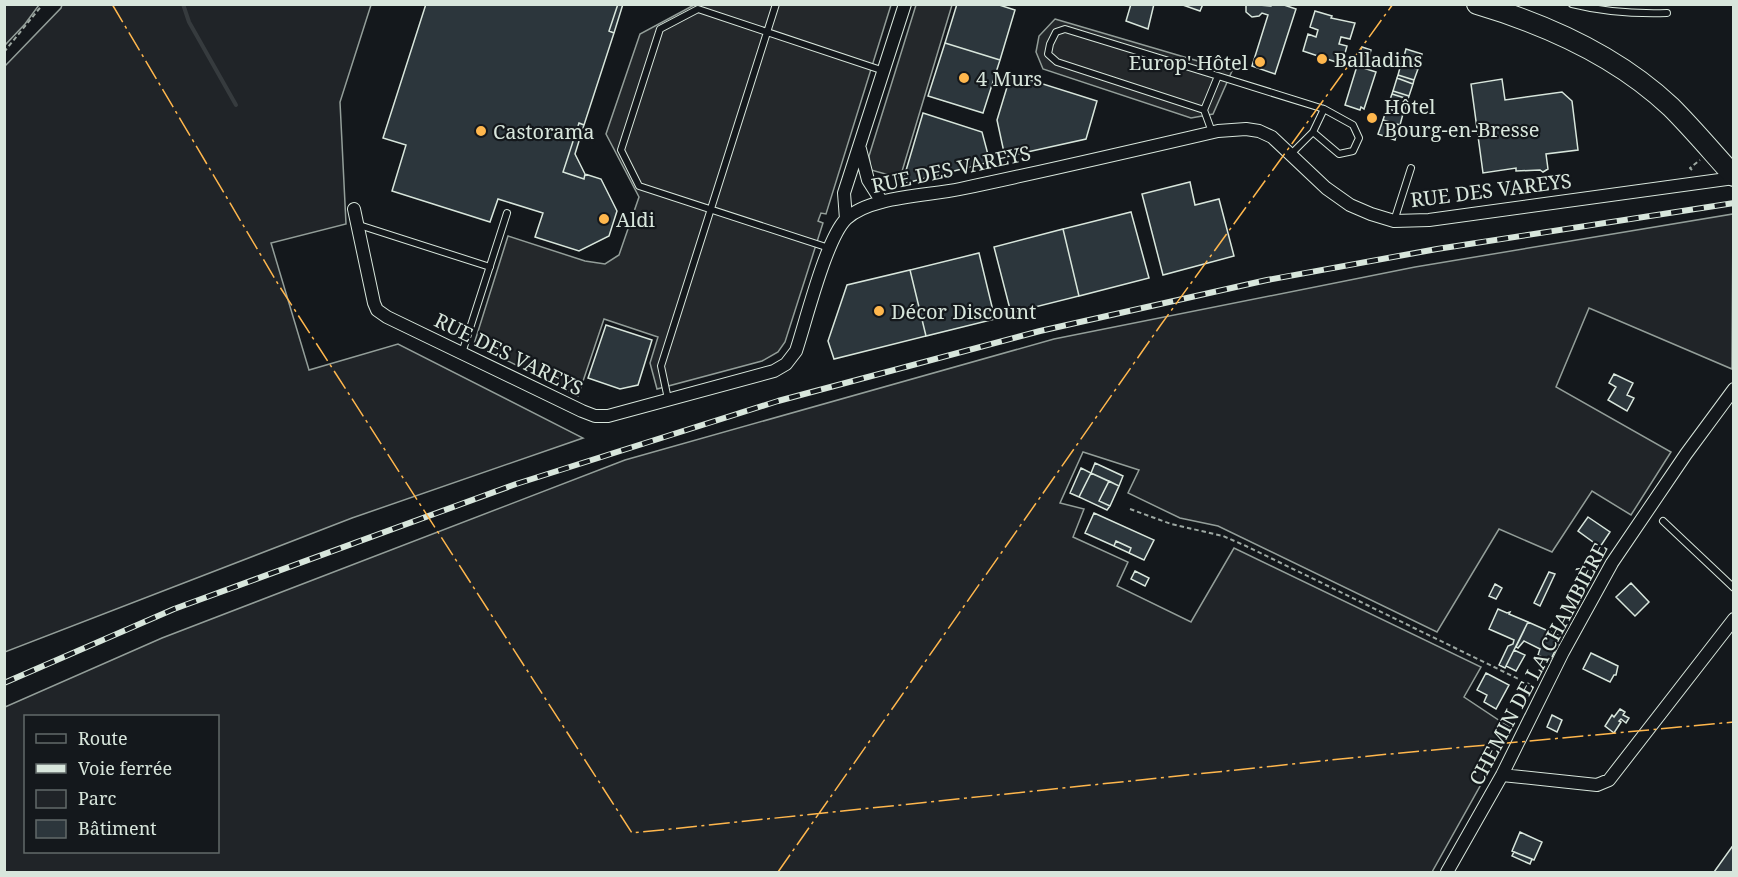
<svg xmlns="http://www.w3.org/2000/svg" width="1738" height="877" viewBox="0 0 1738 877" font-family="'Noto Serif',serif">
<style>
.green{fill:#202428;stroke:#939e99;stroke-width:1.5;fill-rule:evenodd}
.parking{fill:#24282b;stroke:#939e99;stroke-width:1.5}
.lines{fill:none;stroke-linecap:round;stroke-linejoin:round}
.stream{stroke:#363b3e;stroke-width:4}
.building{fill:#2c363c;stroke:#d8e6dc;stroke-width:1.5}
.lane-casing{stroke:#d8e6dc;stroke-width:8}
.street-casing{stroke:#d8e6dc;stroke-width:14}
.primary-casing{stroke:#d8e6dc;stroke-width:22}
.path{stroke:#9da8a2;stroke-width:2;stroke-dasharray:4.5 3;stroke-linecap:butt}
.lane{stroke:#14181c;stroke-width:6}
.street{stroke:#14181c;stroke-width:12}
.primary{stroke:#14181c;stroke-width:20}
.rail-casing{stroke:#d8e6dc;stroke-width:6}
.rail{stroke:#14181c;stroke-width:4;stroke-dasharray:11;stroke-linecap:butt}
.power{stroke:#ffb74d;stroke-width:1.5;stroke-dasharray:21 4.5 3 4.5;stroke-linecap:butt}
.poi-dot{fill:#ffb74d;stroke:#14181c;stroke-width:2}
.labels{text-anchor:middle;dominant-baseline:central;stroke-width:4.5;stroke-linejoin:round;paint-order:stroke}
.poi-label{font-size:20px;fill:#d8e6dc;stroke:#14181c;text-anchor:start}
.street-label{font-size:20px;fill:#d8e6dc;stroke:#14181c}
</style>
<rect width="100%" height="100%" fill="#14181c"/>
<path class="green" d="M5,4L39,5L25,24L5,45Z
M62,5H371L340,102L346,224L271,243L309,370L398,344L583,438L352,518L5,652V66L61,8Z
M1733,214L1732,369L1589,308L1556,387L1671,452L1631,515L1592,491L1552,552L1499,529L1437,632L1218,526L1180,518L1128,493L1139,470L1083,452L1060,503L1084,509L1073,537L1128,562L1117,586L1191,622L1234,548L1481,667L1464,697L1512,729L1432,872H5V707L162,638L625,460L1054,339L1415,267ZM218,716V852H26V716Z"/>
<path class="parking" d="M694,5H891L826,214L821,213L818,221L823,223L785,342L778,352L762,361L657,389L650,363L658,337L604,319L578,396L474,344L508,236L585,261L605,264L619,255L639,197L606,134L640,34Z
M916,5H952L900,178L871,170L869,156Z
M1055,19L1232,71L1213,114L1191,118L1043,69L1036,52L1039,36Z"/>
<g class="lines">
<path class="stream" d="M183,4L189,22L236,105"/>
</g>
<path class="building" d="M426,4H618L609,31L614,33L584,125L579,123L563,172L584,179L585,174L601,179L617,211L609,236L579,251L535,237L543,213L498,199L490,222L392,191L406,145L383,138Z
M618,4H623L614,33L609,31Z
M957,4H996L1015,10L1000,60L945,43Z
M1131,4H1154L1148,29L1126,21Z
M1180,4H1203L1200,11Z
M1246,4L1271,6L1272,4H1281L1296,9L1275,74L1252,66L1268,15L1262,13L1259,16L1252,17L1246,12Z
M1315,11L1332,16L1331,18L1355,23L1350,39L1341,37L1339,44L1347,46L1342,64L1303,51L1308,34L1316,37L1318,30L1310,27Z
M945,43L1000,60L983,113L928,96Z
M1362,47L1371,50L1369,57L1359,54Z
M1406,49L1422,54L1419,66L1403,60Z
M1403,60L1419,66L1418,69L1401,64Z
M1401,64L1418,69L1414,80L1398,75Z
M1357,66L1376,72L1364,109L1361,107L1360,110L1345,105Z
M1011,74L1097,101L1086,139L1005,157L997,120Z
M1398,75L1414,80L1413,84L1397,78Z
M1397,78L1413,84L1409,96L1393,91Z
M1502,79L1505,100L1562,92L1572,101L1578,150L1546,154L1548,169L1543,172L1540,170L1516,171V168L1483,173L1471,84Z
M1393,91L1409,96L1408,99L1392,94Z
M1392,94L1408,99L1404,111L1388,105Z
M1388,105L1404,111L1403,114L1387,108Z
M1387,108L1403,114L1400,125L1383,120Z
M923,113L982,132L990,162L902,184Z
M1383,120L1400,125L1398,128L1382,123Z
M579,123L584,125L575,154L585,174L584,179L563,172Z
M1382,123L1398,128L1395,140L1378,134Z
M1190,182L1195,205L1219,199L1234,256L1163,275L1142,194Z
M1131,212L1149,278L1079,296L1063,229Z
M1063,229L1079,296L1011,313L994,247Z
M979,253L995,319L926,336L910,270Z
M910,270L926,336L834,359L828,341L847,285Z
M606,325L652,340L638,385L620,389L588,378Z
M1614,374L1633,383L1627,395L1634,398L1627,411L1608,400L1616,387L1609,383Z
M1095,463L1123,476L1119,486L1091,473Z
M1081,468L1091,473L1079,497L1070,493Z
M1091,473L1109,481L1099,501L1110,506L1107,510L1079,497Z
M1109,481L1119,486L1110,506L1099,501Z
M1094,513L1154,540L1144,560L1129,553L1131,548L1116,541L1114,546L1085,533Z
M1588,517L1610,532L1600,547L1578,531Z
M1116,541L1131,548L1129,553L1114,546Z
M1135,571L1149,578L1145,586L1131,579Z
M1549,572L1555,574L1540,606L1534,603Z
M1631,583L1649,602L1635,616L1616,597Z
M1495,584L1502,588L1496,599L1489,596Z
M1498,609L1507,613L1510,612L1509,614L1528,622L1505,668L1499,665L1508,646L1513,644L1514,640L1489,629Z
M1528,622L1562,637L1550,661L1538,655L1540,649L1524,641L1518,648L1516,647Z
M1514,650L1525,655L1516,671L1506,666Z
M1591,653L1618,666L1616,675H1614L1610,682L1583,669Z
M1486,673L1509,685L1496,709L1484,702L1487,695L1477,690Z
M1620,709L1625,712L1623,715L1629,718L1626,723L1621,719L1619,721L1621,722L1614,733L1605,726L1612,715L1614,717Z
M1552,715L1562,720L1557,732L1547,727Z
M1520,832L1542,842L1534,860L1512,851Z
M1734,844V872H1714Z
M1514,852L1532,859L1530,864L1512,856Z"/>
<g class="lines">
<g class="lane-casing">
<path id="lane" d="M1572,4C1604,12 1634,14 1667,13
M1204,110L1057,62L1048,54L1050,44L1056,32L1065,29L1218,76
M1212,132L1204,110L1218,76L1324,109L1313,132L1291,154
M1313,132L1339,154L1353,151L1359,138L1353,125L1324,109
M1394,221L1411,168
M359,225L490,267
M829,248L639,186L621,150L660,29L698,9L884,71
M462,353L507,213
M668,399L661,366L776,4
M1663,521L1734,588"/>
</g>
<g class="street-casing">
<path id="street" d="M860,149L868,180L882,202
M354,209L374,303L377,310L387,317L582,411L595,416H608L774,371L786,364L796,351C806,321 826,239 846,219C870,196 928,196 960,189C1046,171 1132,151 1218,131L1246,129L1259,131L1272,137L1326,188L1350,205L1371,214L1394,221L1429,220L1734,178
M846,219L844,193L905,4
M1502,775L1597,785L1609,780L1734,619
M1447,872L1502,775L1563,652L1612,563L1686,454L1734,389"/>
</g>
<g class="primary-casing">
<path id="primary" d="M1477,4C1548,25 1617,56 1671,107C1693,129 1713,153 1734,176"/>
</g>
<path class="path" d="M4,52L43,4
M1692,170L1690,168L1700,160
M1130,509L1171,524L1223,536L1246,546L1533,686"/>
<use href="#lane" class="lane"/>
<use href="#street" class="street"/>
<use href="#primary" class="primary"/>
<g class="rail-casing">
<path id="rail" d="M4,683L174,609L516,484L778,401L1040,331L1267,280L1437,249L1734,203"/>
</g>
<use href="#rail" class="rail"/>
<path class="power" d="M112,4L278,284L632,833L1379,755L1734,722
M778,872L1160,326L1393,4"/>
</g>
<g class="poi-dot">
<circle cx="1322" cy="59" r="6"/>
<circle cx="1260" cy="62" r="6"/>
<circle cx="964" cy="78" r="6"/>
<circle cx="1372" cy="118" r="6"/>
<circle cx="481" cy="131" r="6"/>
<circle cx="604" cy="219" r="6"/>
<circle cx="879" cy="311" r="6"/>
</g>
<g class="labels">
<g class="poi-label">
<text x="1334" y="59">Balladins</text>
<text x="1248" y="62" text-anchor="end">Europ' Hôtel</text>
<text x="976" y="78">4 Murs</text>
<text x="1384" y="106">Hôtel<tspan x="1384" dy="23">Bourg-en-Bresse</tspan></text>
<text x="493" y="131">Castorama</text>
<text x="616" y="219">Aldi</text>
<text x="891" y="311">Décor Discount</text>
</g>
<g class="street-label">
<text transform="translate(951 169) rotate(-12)">RUE DES VAREYS</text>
<text transform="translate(1491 190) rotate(-7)">RUE DES VAREYS</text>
<text transform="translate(509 354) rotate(26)">RUE DES VAREYS</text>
<text transform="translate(1538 664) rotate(-62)">CHEMIN DE LA CHAMBIÈRE</text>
</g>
</g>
<rect width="1738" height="877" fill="none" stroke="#d8e6dc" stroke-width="12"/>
<rect x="24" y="715" width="195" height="138" fill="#14181c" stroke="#626a69" stroke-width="1.5"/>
<rect x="36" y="734" width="30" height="9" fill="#14181c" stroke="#626a69" stroke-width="1.5"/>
<text x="78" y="745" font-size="18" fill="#d8e6dc">Route</text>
<rect x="36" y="764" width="30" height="9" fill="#d8e6dc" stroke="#626a69" stroke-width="1.5"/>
<text x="78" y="775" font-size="18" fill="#d8e6dc">Voie ferrée</text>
<rect x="36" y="790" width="30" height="18" fill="#202428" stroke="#626a69" stroke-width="1.5"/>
<text x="78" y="805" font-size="18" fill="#d8e6dc">Parc</text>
<rect x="36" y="820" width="30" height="18" fill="#2c363c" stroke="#626a69" stroke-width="1.5"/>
<text x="78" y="835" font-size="18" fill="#d8e6dc">Bâtiment</text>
</svg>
